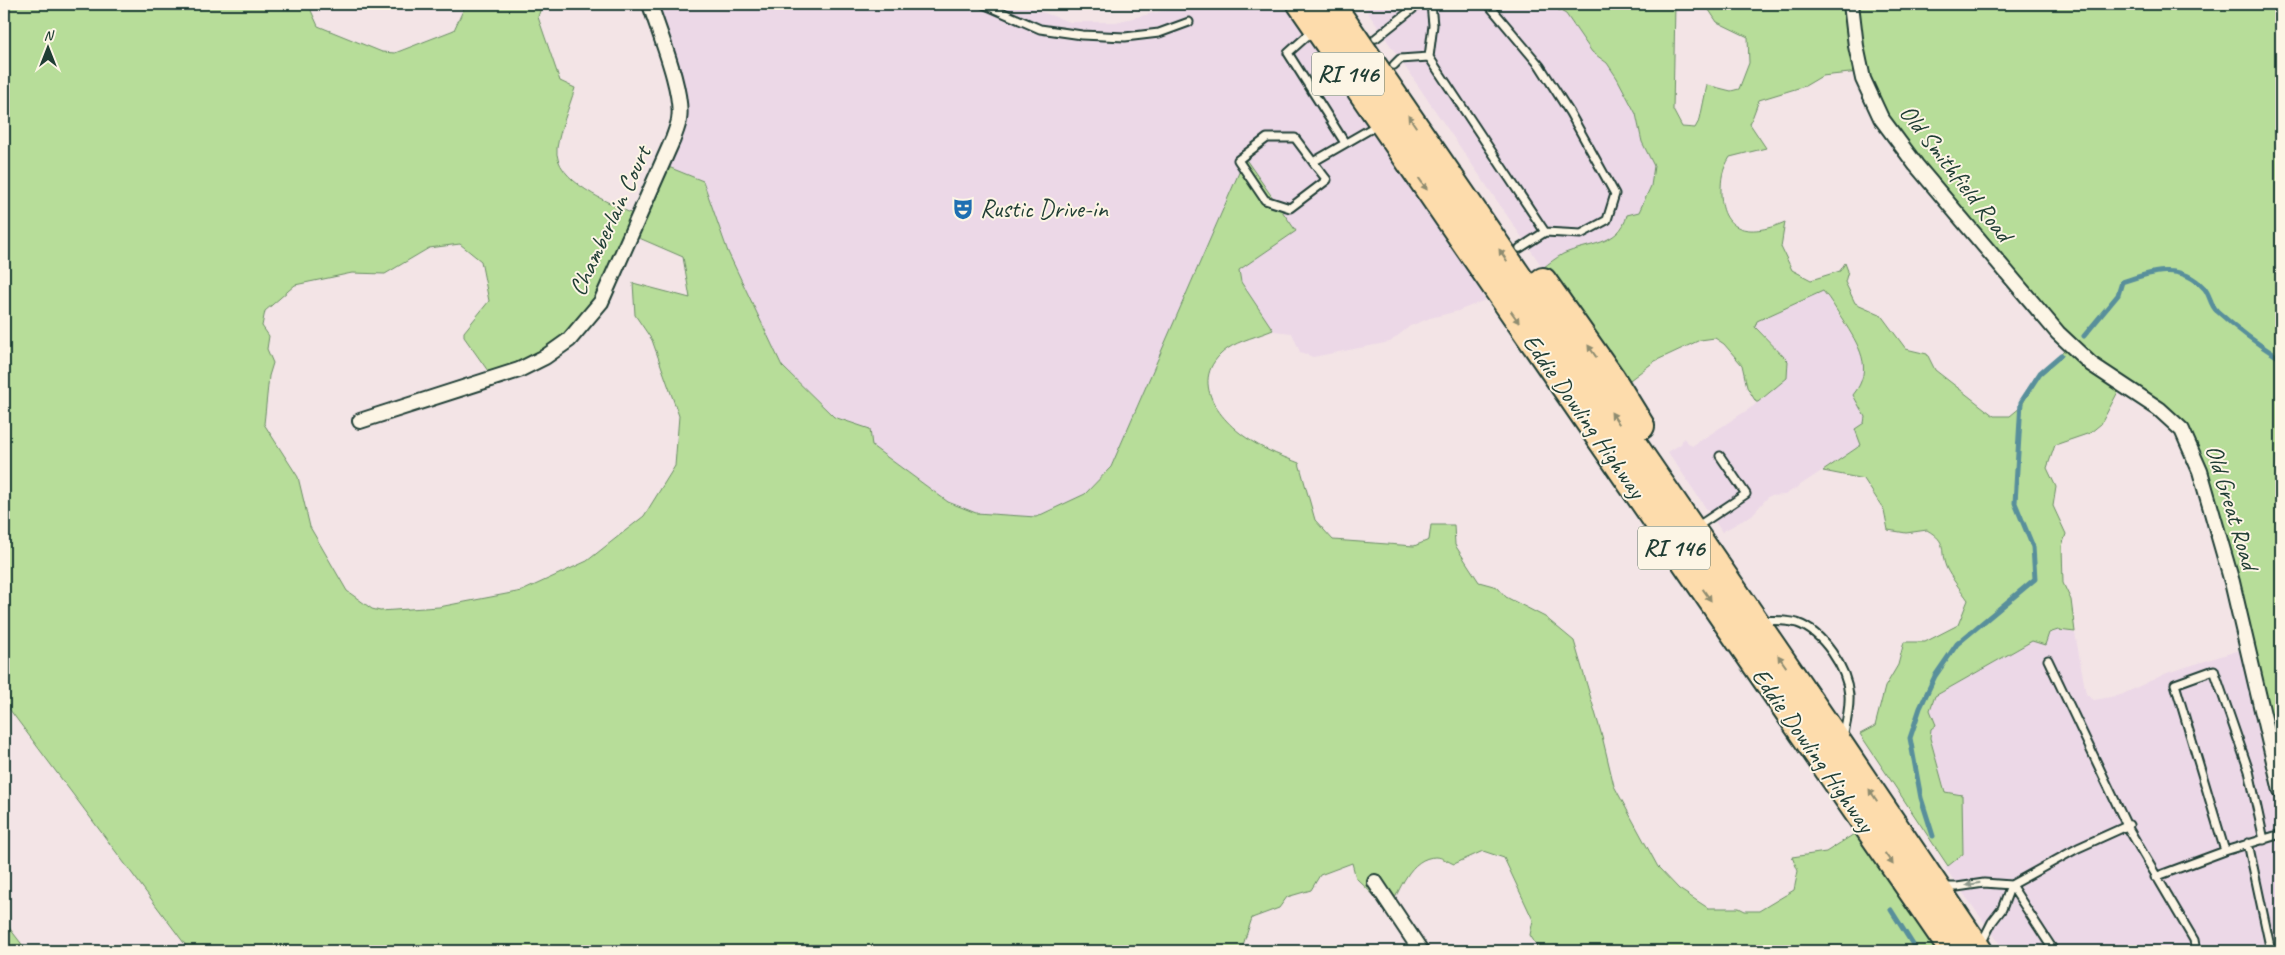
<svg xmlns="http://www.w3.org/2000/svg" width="2285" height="955" viewBox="0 0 2285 955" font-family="Caveat,sans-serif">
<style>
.built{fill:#ecd8e7}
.green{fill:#b7dd99;stroke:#6b8d66;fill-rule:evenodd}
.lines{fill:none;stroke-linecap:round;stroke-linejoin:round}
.stream{stroke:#598f9b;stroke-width:5}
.service-casing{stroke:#1f3d34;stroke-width:11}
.minor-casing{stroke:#1f3d34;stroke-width:18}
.motorway-casing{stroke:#1f3d34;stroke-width:30}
.service{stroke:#fcf5e5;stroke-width:7}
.minor{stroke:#fcf5e5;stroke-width:14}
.motorway{stroke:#fddcac;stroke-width:26}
.oneway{fill:#8e8c70}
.oneway2{fill:#8e998c}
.labels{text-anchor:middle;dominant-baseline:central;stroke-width:4;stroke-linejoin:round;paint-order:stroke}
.shield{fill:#fcf5e5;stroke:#617469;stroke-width:1}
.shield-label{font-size:24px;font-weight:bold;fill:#1f3d34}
.street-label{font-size:25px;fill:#1f3d34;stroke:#fcf5e5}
.poi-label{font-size:25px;fill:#1f3d34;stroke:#fcf5e5;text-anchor:start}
</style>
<rect width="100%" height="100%" fill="#f3e4e6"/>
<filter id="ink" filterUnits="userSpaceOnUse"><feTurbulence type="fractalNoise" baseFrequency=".02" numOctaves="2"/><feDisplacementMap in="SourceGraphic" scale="10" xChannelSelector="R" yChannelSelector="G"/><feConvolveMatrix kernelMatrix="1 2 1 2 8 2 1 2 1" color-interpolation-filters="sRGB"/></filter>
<g filter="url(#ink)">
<path class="built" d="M647,4H1028L1030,8L1070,22H1116L1191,4H1294L1401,157L1485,300L1458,311L1430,318L1410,326L1390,342L1313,357L1300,352L1292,333L1274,331L1241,282L1239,270L1295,231L1244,161L1111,467L1085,494L1036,517L976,513L948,502L872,446L870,429L834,417L782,366L728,252L703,181L661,164L670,137L676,92Z
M1362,4H1547L1566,14L1592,52L1607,63L1617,78L1636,114L1642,142L1654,166L1651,186L1639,212L1625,222L1608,241L1563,254L1543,268Z
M1823,291L1859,347L1864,364L1861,386L1853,395L1866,417L1861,445L1785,495L1769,496L1752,515L1722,532L1668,452L1681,444L1683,438L1692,446L1752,407L1787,378L1788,361L1755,326L1757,321Z
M2058,630L2075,633L2086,694L2094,700L2121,695L2167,673L2243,649L2281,791V951H2005L1945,868L1963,854L1961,795L1946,793L1930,738L1931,729L1936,725L1930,711L1935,696L2032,641Z"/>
<path class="green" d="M4,4H308L318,26L382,52L395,53L454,30L466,4H542L538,17L560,81L575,88C569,108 560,129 557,148C553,181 612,204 635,215L661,164L703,181L728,252L782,366L834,417L870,429L872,446L948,502L976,513L1036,517L1085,494L1111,467L1244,161H1247L1296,231L1239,270L1241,282L1273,330C1259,336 1240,340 1227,349C1185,380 1221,423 1253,442C1267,451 1284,457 1299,463L1315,520L1333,540L1414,546L1429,540L1431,525H1454L1455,545L1479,582L1497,587L1506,597L1545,617L1574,641L1602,736L1614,786L1658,867L1679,889L1708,908H1739L1745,911H1759L1794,890L1798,871L1792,857L1826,852L1862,829L1947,951H1540L1530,935L1533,920L1504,858L1483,851L1454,864C1449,862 1442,857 1436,857C1410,857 1400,890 1389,910L1356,878L1352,863L1320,875L1311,890L1287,897L1279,908L1252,918L1241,951H190L4,702ZM630,234L683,257L690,298L633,283L635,315L652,340L679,416L675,466L644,516L587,561L522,591L439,607L380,611L372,609L347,591L310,527L298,477L264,424L269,376L273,363L267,349L269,336L262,326L265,311L295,285L352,273L385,274L429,248L460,244L481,261L489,301L464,332V337L493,378L563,343L603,292Z
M1547,4H1675L1673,110L1682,127L1695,128L1700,119L1707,85L1731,91L1739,89L1749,63L1748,37L1717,22L1705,4H2281V791L2184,432L2121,386L2101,424L2090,433L2055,445L2047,468L2056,487L2053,506L2066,534L2062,546L2063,583L2071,600L2075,632L2058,630L2049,633L2045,645L2032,641L1935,696L1930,710L1936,725L1931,729L1930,738L1945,792L1962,795L1963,854L1948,866L1860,734L1875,726L1885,687L1898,665L1904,642H1925L1958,625L1968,600C1961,590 1951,578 1946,567C1939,549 1949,543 1927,530L1906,533L1888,530L1884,510L1864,479L1823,471L1861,445L1855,429L1864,423L1865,417L1853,395C1875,368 1858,345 1843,320C1836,310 1831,300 1823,291L1757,321L1755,327L1788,361L1787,378L1758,402H1756L1747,387L1742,365L1724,344L1715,338L1700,340L1655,361L1626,383L1543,268C1549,263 1556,258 1563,254C1587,243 1620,246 1627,215L1639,212L1651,186L1654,166L1642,142L1636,114L1617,78L1607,63L1592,52L1566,14ZM1859,72L1900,149L2068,346L2036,379L2021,407L2010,416H1994L1935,370L1927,354L1906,349L1880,314L1855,303L1845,282L1848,271L1845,263L1840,271L1811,280L1792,270L1781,247L1785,222C1753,236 1722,235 1721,193C1721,178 1722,170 1730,157L1766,148L1750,124L1759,100L1805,86L1822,76Z
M4,921L27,951H4Z"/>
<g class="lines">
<path class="stream" d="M2084,336L2118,295L2122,282C2151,272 2180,262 2204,288C2210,294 2210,305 2217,311C2237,329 2259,345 2281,359
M1933,836L1921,798L1910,738L1920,708L1935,676L1957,644L2035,579L2033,547L2015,503L2021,402L2040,373L2061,355
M1891,910L1917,951"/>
<g class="service-casing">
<path id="service" d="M983,4L1040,29L1082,35L1125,37L1159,33L1189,22
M1488,4L1540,66L1570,113L1615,194L1607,220L1581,234L1545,232L1520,248
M1307,36L1288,53L1345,143
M1376,38L1419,4
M1429,57L1433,25L1431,4
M1394,65L1400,59L1429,57L1545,232
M1313,162L1295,138H1267L1238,160L1265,200L1290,208L1327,180L1313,162L1379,124
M1698,526L1746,494L1720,456
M1762,620C1773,621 1786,620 1797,623C1823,632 1847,668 1849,695C1850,709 1846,724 1843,738
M2048,660L2127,826L2194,940L2196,951
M2248,843L2271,951
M2225,851L2175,684L2214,670L2249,771L2264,840
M2155,877L2225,851L2281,834
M2011,885L2054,951
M1944,887H1957L1984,883L2011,885L2078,848L2129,825
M1981,944L1992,922L2002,909L2011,885"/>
</g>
<g class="minor-casing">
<path id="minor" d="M1851,4L1856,46L1863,79L1881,118L1916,165L2058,333L2091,364L2159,409L2182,430L2200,471L2232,582L2281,791
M360,421L519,370L545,357L569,340L601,302L673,139C675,133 678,126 679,120C684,92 659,33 650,4
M1375,882L1421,951"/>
</g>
<g class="motorway-casing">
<path id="motorway" d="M1301,4L1953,951
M1331,4L1840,745L1979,951
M1543,281L1612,379L1641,426"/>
</g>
<use href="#service" class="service"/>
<use href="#minor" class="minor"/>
<use href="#motorway" class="motorway"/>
</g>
<defs><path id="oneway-solid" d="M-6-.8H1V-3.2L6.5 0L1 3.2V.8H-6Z" transform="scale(1.25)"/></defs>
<g class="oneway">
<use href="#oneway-solid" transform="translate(1412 121) rotate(-124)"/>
<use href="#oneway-solid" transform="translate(1423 184) rotate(55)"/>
<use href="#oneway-solid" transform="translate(1503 255) rotate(-124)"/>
<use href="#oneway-solid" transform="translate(1515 317) rotate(55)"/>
<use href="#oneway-solid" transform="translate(1592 351) rotate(-125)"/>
<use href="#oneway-solid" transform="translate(1615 418) rotate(-124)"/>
<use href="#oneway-solid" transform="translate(1707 595) rotate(55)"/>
<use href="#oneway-solid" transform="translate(1782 661) rotate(-125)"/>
<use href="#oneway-solid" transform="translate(1873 795) rotate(-124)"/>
<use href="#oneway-solid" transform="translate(1889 859) rotate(55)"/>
</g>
<use class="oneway2" href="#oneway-solid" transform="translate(1973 884) rotate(170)"/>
</g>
<defs>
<g id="theatre-bare" transform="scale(1.725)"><path d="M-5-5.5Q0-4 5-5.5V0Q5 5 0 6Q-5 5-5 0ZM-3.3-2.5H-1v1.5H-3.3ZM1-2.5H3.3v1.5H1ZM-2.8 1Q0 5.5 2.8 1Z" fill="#1f6fb2" stroke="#fcf5e5" stroke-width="2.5" paint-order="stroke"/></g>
</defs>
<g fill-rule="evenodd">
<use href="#theatre-bare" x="963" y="209"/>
</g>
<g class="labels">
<g class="shield">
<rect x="1312" y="52.5" width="72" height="43" rx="4"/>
<rect x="1638" y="526.5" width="72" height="43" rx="4"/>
</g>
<g class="shield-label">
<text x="1348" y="74">RI 146</text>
<text x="1674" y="548">RI 146</text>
</g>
<g class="street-label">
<text transform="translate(1956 173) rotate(52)">Old Smithfield Road</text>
<text transform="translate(610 221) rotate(-65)">Chamberlain Court</text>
<text transform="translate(1584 416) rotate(55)">Eddie Dowling Highway</text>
<text transform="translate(2232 507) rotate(73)">Old Great Road</text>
<text transform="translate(1813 750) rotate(55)">Eddie Dowling Highway</text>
</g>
<g class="poi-label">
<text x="980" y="209">Rustic Drive-in</text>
</g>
</g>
<rect width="2285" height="955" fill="none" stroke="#fcf5e5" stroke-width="20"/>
<rect x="10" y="10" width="2265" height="935" fill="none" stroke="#1f3d34" stroke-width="2" filter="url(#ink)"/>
<g transform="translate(48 48)" stroke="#fcf5e5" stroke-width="4" paint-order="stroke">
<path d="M0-4L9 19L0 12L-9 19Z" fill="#1f3d34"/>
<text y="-8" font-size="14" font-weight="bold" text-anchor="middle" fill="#1f3d34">N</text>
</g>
</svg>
